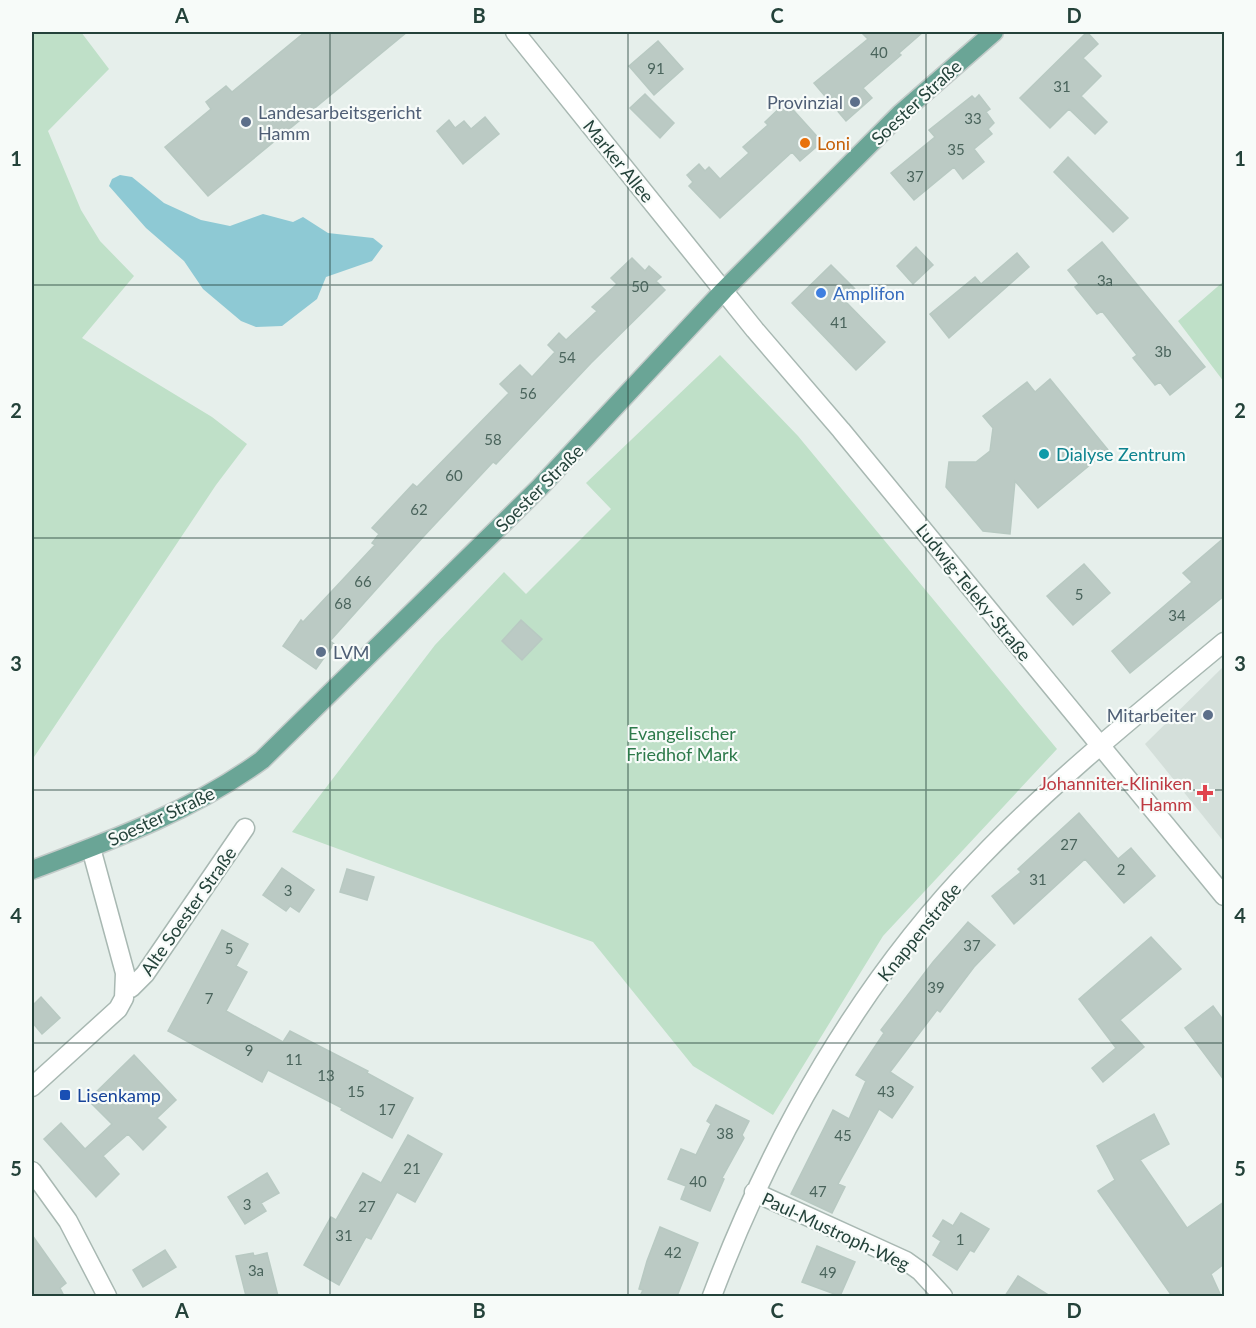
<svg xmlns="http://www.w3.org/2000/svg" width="1256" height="1328" viewBox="0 0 1256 1328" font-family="Lato,sans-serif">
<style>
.built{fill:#d4dfda}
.green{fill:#bfe0c8}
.water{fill:#8ec9d4}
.building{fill:#bbcac4;stroke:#b8c9c2;stroke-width:1.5}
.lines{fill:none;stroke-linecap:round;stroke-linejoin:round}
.minor-casing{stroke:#a8b8b2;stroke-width:21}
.major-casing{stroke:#c2cac8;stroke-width:21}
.minor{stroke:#fff;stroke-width:18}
.major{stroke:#6aa596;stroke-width:18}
.grid{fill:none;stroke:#24423a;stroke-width:1.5;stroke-opacity:0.55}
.service-dot{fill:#5c6f8a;stroke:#f7fbf9;stroke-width:2}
.food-dot{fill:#e8710a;stroke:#f7fbf9;stroke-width:2}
.shop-dot{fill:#3f7fe0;stroke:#f7fbf9;stroke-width:2}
.culture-dot{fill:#0f9aa8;stroke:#f7fbf9;stroke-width:2}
.health-dot{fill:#e0444e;stroke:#f7fbf9;stroke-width:2}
.transit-dot{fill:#1a4fb4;stroke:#f7fbf9;stroke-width:2}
.labels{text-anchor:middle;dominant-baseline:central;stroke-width:4.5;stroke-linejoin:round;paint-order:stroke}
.number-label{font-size:15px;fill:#4a645c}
.service-label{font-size:18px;fill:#4e5e75;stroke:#f7fbf9;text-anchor:end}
.street-label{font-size:18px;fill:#24423a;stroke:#f7fbf9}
.food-label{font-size:18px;fill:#c56008;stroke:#f7fbf9;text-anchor:start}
.shop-label{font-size:18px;fill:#366cbe;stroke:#f7fbf9;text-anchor:start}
.culture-label{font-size:18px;fill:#0d838f;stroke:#f7fbf9;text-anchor:start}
.park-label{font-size:18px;fill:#2d7a4b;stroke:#f7fbf9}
.health-label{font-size:18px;fill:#be3a42;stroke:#f7fbf9;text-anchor:end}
.transit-label{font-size:18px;fill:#164399;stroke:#f7fbf9;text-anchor:start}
.neatline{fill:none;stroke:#24423a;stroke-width:2}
.grid-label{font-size:20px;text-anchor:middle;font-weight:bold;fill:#24423a}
</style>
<rect width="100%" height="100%" fill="#e6efeb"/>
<path class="built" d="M1224,666V842L1145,744Z"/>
<path class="green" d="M32,32H81L109,69L48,131L81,210L100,241L134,276L82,338L212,417L247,444L216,485L32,760Z
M1224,281V382L1178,321Z
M720,355L798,436L1057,749L883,936L773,1115L693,1066L593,942L292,832L435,645L504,572L526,594L611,509L586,483Z"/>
<path class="water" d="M120,175L132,177L164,203L201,220L230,226L263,214L293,222L303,217L328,233L373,238L383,246L372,261L326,277L317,299L282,326L256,327L241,321L203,289L184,261L146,228L109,186L112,179Z"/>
<path class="building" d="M305,32H407L208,196L165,147L211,109L206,102L226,86L232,92Z
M861,32H923L899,53L901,55L863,88L872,98L846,121L814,83L868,39Z
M1087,32L1098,44L1083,58L1101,76L1081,96L1107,122L1095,134L1069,109L1050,128L1020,98Z
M658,41L683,69L654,95L629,66Z
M645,94L674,123L660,138L630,108Z
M979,95L990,109L986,112L994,123L988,129L992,134L974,149L984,162L963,179L954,167L914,200L891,173L935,137L929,130L972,96L975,99Z
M786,102L822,142L800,161L792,152L720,218L689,186L693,182L687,175L699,164L705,171L709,167L720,179L749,153L743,147L768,125L765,122Z
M485,117L499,134L463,164L437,131L449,120L455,128L464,121L471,129Z
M1068,157L1128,218L1113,232L1054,172Z
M1102,242L1205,367L1170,395L1160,382L1155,385L1133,358L1137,355L1102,311L1097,314L1075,287L1079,284L1068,270Z
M916,247L933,265L913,284L897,266Z
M1017,253L1029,267L949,338L930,314L975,277L981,284Z
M632,258L645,271L649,266L661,277L656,281L665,290L591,363L496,464L493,462L423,537L330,641L334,644L316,669L283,646L301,620L303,622L375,545L372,543L379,534L372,528L413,484L417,487L509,393L500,384L520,365L532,377L555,352L548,345L559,333L566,340L597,311L592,307L617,284L611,278Z
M831,265L855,289L844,300L885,342L856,370L792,303Z
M1050,379L1108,450L1038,508L1015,481L1010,534L983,531L946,487L949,462H976L990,451L993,428L983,416L1027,382L1035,392Z
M1224,538V596L1130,673L1112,651L1192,582L1183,573Z
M1084,564L1110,593L1073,625L1047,596Z
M521,620L542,639L522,660L502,641Z
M1079,813L1118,859L1131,848L1155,876L1124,903L1085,859L1014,924L992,896L1021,872L1018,869Z
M282,868L314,890L299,912L290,906L286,911L263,895Z
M347,869L374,877L367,900L340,892Z
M968,922L995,945L974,967L940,1012L937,1010L890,1072L913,1087L892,1118L879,1109L838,1184L845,1187L832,1213L791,1194L833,1110L849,1119L866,1081L856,1075L884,1033L881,1030L933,962Z
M222,930L248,944L236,966L247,972L226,1011L283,1042L290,1031L368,1071L367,1073L413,1098L392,1138L341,1110L342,1108L268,1070L262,1082L168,1031Z
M1151,937L1181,969L1120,1020L1144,1047L1103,1082L1092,1068L1116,1048L1079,999Z
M41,997L60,1018L42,1034L32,1022V1006Z
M1213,1006L1224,1021V1080L1185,1028Z
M134,1055L176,1100L157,1118L166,1127L143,1150L128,1134L103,1156L119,1174L96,1197L44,1139L61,1123L85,1149L112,1124L88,1100Z
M716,1105L749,1121L742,1135L744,1138L722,1178L724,1179L710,1211L681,1199L686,1186L668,1179L681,1149L696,1155L711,1124L707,1121Z
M1154,1114L1169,1144L1140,1160L1187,1228L1224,1202V1264L1211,1274L1221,1296H1172L1098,1191L1115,1180L1097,1146Z
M408,1135L442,1154L415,1202L397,1192L371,1239L366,1237L339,1285L304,1265L331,1217L336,1220L363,1173L381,1183Z
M267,1173L279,1193L261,1203L266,1211L245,1224L228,1197Z
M961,1213L989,1229L974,1252L970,1250L957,1270L933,1255L941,1241L933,1236L943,1220L953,1226Z
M660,1227L698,1243L677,1296H640L643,1290L639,1289L647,1261Z
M32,1235L66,1283L60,1288L64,1296H32Z
M817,1246L855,1262L840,1296L802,1282Z
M165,1250L176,1267L143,1287L133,1270Z
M253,1253L254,1256L267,1253L278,1296H246L236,1256Z
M1018,1276L1050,1296H1005Z"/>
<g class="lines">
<g class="minor-casing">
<path id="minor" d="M515,32L755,330L841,430L1224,896
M126,988H131L145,974L245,828
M32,1087L118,1009L124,998L125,973L91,848
M32,1171L68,1221L107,1296
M754,1192L906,1261L920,1271L943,1296
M712,1296C772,1137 860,981 980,858C1055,780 1141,711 1224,642"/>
</g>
<g class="major-casing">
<path id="major" d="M32,870C112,840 192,811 262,760L540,487L724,290L900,114L994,32"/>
</g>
<use href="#minor" class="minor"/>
<use href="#major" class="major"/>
</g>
<path class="grid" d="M330,32V1296M628,32V1296M926,32V1296M32,285H1224M32,538H1224M32,790H1224M32,1043H1224"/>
<g class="service-dot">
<circle cx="855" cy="102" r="6"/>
<circle cx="246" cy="122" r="6"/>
<circle cx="321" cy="652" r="6"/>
<circle cx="1208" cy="715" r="6"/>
</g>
<circle class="food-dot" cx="805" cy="143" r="6"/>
<circle class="shop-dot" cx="821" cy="293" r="6"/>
<circle class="culture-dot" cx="1044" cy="454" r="6"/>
<path class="health-dot" d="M1202 784h6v6h6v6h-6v6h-6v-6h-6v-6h6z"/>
<rect class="transit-dot" x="59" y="1089" width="12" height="12" rx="3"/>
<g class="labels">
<g class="number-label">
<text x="879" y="52">40</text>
<text x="656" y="68">91</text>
<text x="1062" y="86">31</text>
<text x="973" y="118">33</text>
<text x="956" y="149">35</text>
<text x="915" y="176">37</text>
<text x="1105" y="280">3a</text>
<text x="640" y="286">50</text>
<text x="839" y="322">41</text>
<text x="1163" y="351">3b</text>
<text x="567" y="357">54</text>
<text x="528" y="393">56</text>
<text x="493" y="439">58</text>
<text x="454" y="475">60</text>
<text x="419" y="509">62</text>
<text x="363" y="581">66</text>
<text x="1079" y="594">5</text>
<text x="343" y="603">68</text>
<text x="1177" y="615">34</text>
<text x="1069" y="844">27</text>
<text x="1121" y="869">2</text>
<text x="1038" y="879">31</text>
<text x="288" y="890">3</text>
<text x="972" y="945">37</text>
<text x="229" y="948">5</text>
<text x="936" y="987">39</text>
<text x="209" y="998">7</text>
<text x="249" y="1050">9</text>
<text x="294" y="1059">11</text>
<text x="326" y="1075">13</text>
<text x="356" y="1091">15</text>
<text x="886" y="1091">43</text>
<text x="387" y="1109">17</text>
<text x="725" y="1133">38</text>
<text x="843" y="1135">45</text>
<text x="412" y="1168">21</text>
<text x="698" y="1181">40</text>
<text x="818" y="1191">47</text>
<text x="247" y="1204">3</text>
<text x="367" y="1206">27</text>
<text x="344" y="1235">31</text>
<text x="960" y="1239">1</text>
<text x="673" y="1252">42</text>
<text x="256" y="1270">3a</text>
<text x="828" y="1272">49</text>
</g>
<g class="service-label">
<text x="843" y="102">Provinzial</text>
<text x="258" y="112" text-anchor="start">Landesarbeitsgericht<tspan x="258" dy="21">Hamm</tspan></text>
<text x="333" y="652" text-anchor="start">LVM</text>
<text x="1196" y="715">Mitarbeiter</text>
</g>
<g class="street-label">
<text transform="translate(916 102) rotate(-43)">Soester Straße</text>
<text transform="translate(619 161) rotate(51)">Marker Allee</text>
<text transform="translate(539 488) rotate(-45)">Soester Straße</text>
<text transform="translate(974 592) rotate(51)">Ludwig-Teleky-Straße</text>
<text transform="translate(161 816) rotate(-25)">Soester Straße</text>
<text transform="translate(188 911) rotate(-55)">Alte Soester Straße</text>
<text transform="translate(919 932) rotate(-51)">Knappenstraße</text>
<text transform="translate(836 1231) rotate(25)">Paul-Mustroph-Weg</text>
</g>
<g class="food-label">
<text x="817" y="143">Loni</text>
</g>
<g class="shop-label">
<text x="833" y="293">Amplifon</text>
</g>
<g class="culture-label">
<text x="1056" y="454">Dialyse Zentrum</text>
</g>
<g class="park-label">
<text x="682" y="733">Evangelischer<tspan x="682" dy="21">Friedhof Mark</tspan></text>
</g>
<g class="health-label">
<text x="1192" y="783">Johanniter-Kliniken<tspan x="1192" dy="21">Hamm</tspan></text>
</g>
<g class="transit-label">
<text x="77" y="1095">Lisenkamp</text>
</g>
</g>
<rect width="1256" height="1328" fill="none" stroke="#f7fbf9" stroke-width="66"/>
<rect x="33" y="33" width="1190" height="1262" class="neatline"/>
<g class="grid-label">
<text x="182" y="23">A</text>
<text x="479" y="23">B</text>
<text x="777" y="23">C</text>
<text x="1074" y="23">D</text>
<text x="16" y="166">1</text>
<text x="1240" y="166">1</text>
<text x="16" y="418">2</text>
<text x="1240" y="418">2</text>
<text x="16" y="671">3</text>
<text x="1240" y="671">3</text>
<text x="16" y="923">4</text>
<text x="1240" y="923">4</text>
<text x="16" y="1176">5</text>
<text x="1240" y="1176">5</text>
<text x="182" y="1318">A</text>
<text x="479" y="1318">B</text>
<text x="777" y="1318">C</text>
<text x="1074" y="1318">D</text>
</g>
</svg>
